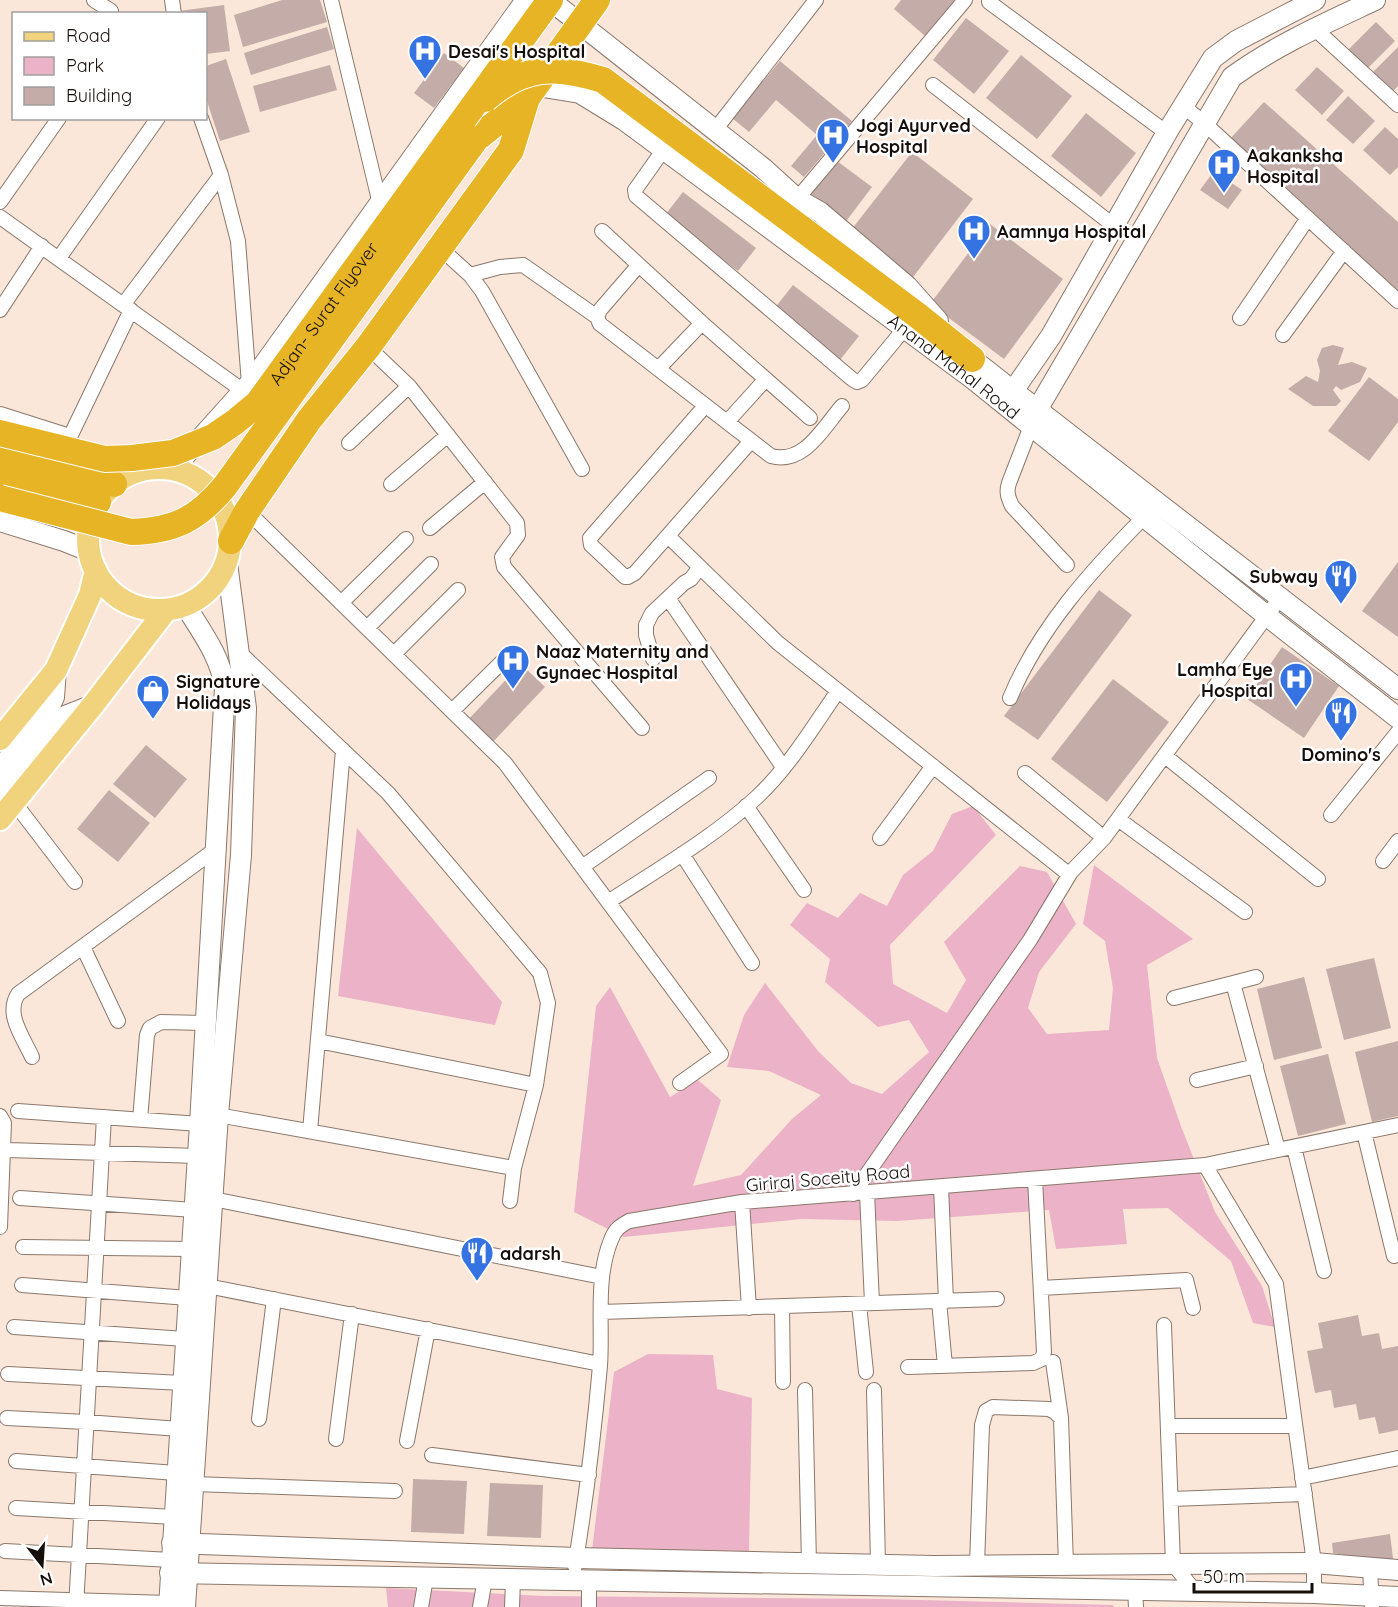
<svg xmlns="http://www.w3.org/2000/svg" width="1398" height="1607" viewBox="0 0 1398 1607" font-family="Quicksand,sans-serif">
<style>
.green{fill:#ebb2c8}
.building{fill:#c4aca9}
.lines{fill:none;stroke-linecap:round;stroke-linejoin:round}
.street-casing{stroke:#8a786c;stroke-width:16}
.secondary-casing{stroke:#8a786c;stroke-width:22}
.primary-casing{stroke:#fff;stroke-width:26}
.highway-casing{stroke:#fff;stroke-width:28}
.street{stroke:#fff;stroke-width:14}
.secondary{stroke:#fff;stroke-width:20}
.primary{stroke:#f1d27d;stroke-width:22}
.highway{stroke:#e7b426;stroke-width:26}
.highway-bridge-casing{stroke:#fff;stroke-width:28;stroke-linecap:butt}
.highway-bridge{stroke:#e7b426;stroke-width:26}
.labels{text-anchor:middle;dominant-baseline:central;stroke-width:5;stroke-linejoin:round;paint-order:stroke}
.poi-label{font-size:18px;font-weight:bold;fill:#150e0a;stroke:#fff;text-anchor:start}
.street-label{font-size:18px;fill:#150e0a;stroke:#fff}
</style>
<rect width="100%" height="100%" fill="#fbe7d9"/>
<path class="green" d="M973,806L996,835L890,945L893,984L947,1013L966,980L944,942L1020,866L1047,872L1076,924L1039,972L1028,1008L1047,1034L1109,1030L1113,988L1105,941L1083,924L1094,865L1193,939L1147,965L1157,1058L1182,1129L1215,1212L1262,1286L1275,1327L1253,1323L1231,1261L1168,1208L1123,1209L1127,1244L1056,1249L1049,1210L897,1221L802,1219L624,1237L574,1212L596,1006L610,987L670,1097L698,1080L721,1100L693,1186L741,1175L792,1119L821,1095L769,1071L727,1067L744,1015L765,983L818,1051L851,1083L882,1094L929,1052L909,1020L878,1027L825,982L830,959L790,925L807,903L838,918L860,893L887,906L903,875L933,851L952,814Z
M357,828L502,1002L495,1025L338,996Z
M648,1354L713,1355L717,1389L752,1398L749,1551L592,1550L614,1372Z
M386,1588L543,1596L882,1599L1113,1605L1114,1607H388Z"/>
<path class="building" d="M282,0H320L327,22L243,47L234,15Z
M901,0H957L925,36L894,9Z
M224,5L230,51L206,54V14H179V11Z
M966,18L1009,51L974,94L933,60Z
M1376,22L1395,41L1367,69L1348,50Z
M327,27L334,49L251,75L244,53Z
M1398,47V86L1392,92L1373,72Z
M444,53L464,68L434,108L414,93Z
M1021,55L1072,96L1037,139L986,98Z
M226,59L250,132L220,141L206,98V66Z
M780,61L852,121L804,177L791,166L817,135L776,100L749,132L732,118Z
M330,65L337,90L260,112L253,86Z
M1317,67L1344,91L1322,115L1295,90Z
M1348,96L1375,121L1353,144L1326,120Z
M1264,102L1398,222V294L1228,141Z
M1086,113L1136,153L1101,197L1051,156Z
M1385,127L1398,139V167L1390,175L1363,150Z
M912,152L973,199L910,281L848,234Z
M833,158L872,187L844,224L806,195Z
M1214,171L1242,190L1228,209L1200,190Z
M683,192L756,248L738,271L665,215Z
M990,224L1063,279L1004,359L930,304Z
M793,285L859,336L840,360L774,309Z
M1333,345L1344,348L1338,365L1352,362L1367,368L1360,382L1341,390L1336,386L1333,390L1341,401L1336,406H1313L1288,389L1306,376L1318,382L1320,371L1317,360L1322,348Z
M1369,377L1398,399V422L1369,461L1328,431Z
M1398,562V637L1362,611Z
M1099,590L1132,615L1038,740L1004,716Z
M1282,647L1339,686L1304,738L1247,699Z
M521,664L545,687L489,746L465,723Z
M1113,679L1169,722L1107,802L1051,759Z
M146,745L187,779L155,818L113,784Z
M109,790L150,823L118,862L77,829Z
M1374,958L1391,1028L1344,1040L1326,969Z
M1304,977L1322,1048L1274,1060L1257,989Z
M1398,1041V1116L1372,1122L1355,1052Z
M1328,1054L1346,1124L1298,1136L1280,1066Z
M1358,1315L1362,1336L1379,1333L1382,1349L1398,1346V1430L1379,1434L1375,1417L1359,1420L1356,1404L1334,1408L1331,1390L1315,1393L1307,1351L1323,1348L1318,1323Z
M413,1479L467,1481L464,1534L411,1532Z
M490,1483L543,1485L541,1538L487,1536Z
M1390,1534L1394,1566L1333,1553L1332,1543Z"/>
<g class="lines">
<g class="street-casing">
<path id="street" d="M94,0L111,11
M172,0L174,14
M331,0L380,204
M989,2L1167,133
M1314,28L1398,105
M933,85L1113,225
M1183,106L1204,123L1398,301
M201,118L221,175L238,241L249,384
M715,130L816,0
M664,149L635,190L636,196L852,379L857,382L862,380L905,328
M797,199L965,0
M0,202L59,118
M0,217L242,390
M602,231L702,323L810,418
M439,247L470,275L482,291L582,469
M59,258L158,118
M638,266L600,310L597,317L600,324L771,456C804,465 823,428 842,406
M470,275L500,267L523,265L597,317
M123,305L221,175
M0,310L42,246
M1240,318L1308,218
M1283,335L1344,251
M368,347L409,386L517,523L518,535L502,557L504,567L642,728
M658,369L702,323
M705,406L590,538L591,545L625,577H628L635,573L751,441
M727,422L765,380
M1031,426L1009,483C1006,492 1008,497 1012,506L1067,565
M69,439L131,310
M349,443L409,386
M391,484L448,435
M247,511L505,763L721,1054L680,1083
M430,528L485,482
M668,536L778,643L1066,872H1071
M668,598L783,767
M341,603L406,539
M367,628L431,564
M238,651L388,793L540,973L548,1003L536,1085L514,1168L510,1201
M394,654L458,590
M653,659L646,635V625L652,613L684,583L691,579L700,567
M1010,698C1039,628 1091,571 1144,517
M452,711L510,654
M1165,756L1318,879
M1025,773L1104,838
M14,802L75,882
M746,806L804,890
M1331,815L1398,732
M1118,819L1245,912
M880,838L933,766
M682,854L752,963
M1383,861L1398,841
M582,867L709,778
M608,902C657,870 714,837 757,797C789,767 813,727 838,691
M83,947L118,1021
M1233,983L1256,977
M1174,998L1233,983L1278,1150
M318,1041L536,1085
M32,1057C23,1037 5,1014 18,994L216,849
M1197,1080L1256,1066
M18,1111L200,1124
M218,1115L514,1168
M0,1116L4,1123L0,1227
M140,1120L147,1035L150,1028L161,1022L205,1023
M310,1131L343,750
M1364,1132L1394,1256
M1294,1147L1324,1271
M8,1150L198,1156
M1205,1165L1276,1284L1314,1563V1593
M941,1187L946,1301
M867,1193L872,1303
M853,1194L1030,940L1071,872L1104,838L1279,599
M20,1198L194,1210
M213,1199L602,1277
M742,1202L749,1308
M23,1247L191,1249
M22,1285L188,1298
M207,1286L600,1364
M1041,1288L1186,1280L1193,1308
M939,1301L945,1366
M859,1304L866,1372
M782,1307L783,1382
M601,1312L997,1299
M1164,1325L1173,1564L1195,1591
M14,1327L185,1339
M1053,1362L1061,1418
M908,1367L1033,1363L1042,1359L1044,1352L1035,1179
M8,1374L182,1383
M805,1390L809,1563
M874,1390L878,1564
M7,1418L86,1422L179,1429
M259,1419L274,1299
M1168,1426H1295
M336,1439L352,1314
M407,1441L428,1329
M432,1455L589,1475
M16,1461L176,1473
M1302,1478L1398,1458
M194,1484L395,1491
M1171,1499L1305,1494
M16,1508L174,1517
M5,1551L171,1560
M977,1565L982,1425L986,1411L993,1407L1049,1409L1055,1412L1061,1418L1066,1565
M575,1566C586,1500 594,1433 600,1366C603,1325 595,1279 611,1240C615,1229 620,1226 629,1221L742,1202L1205,1165L1398,1125
M1370,1568L1372,1607
M1135,1590L1136,1607
M0,1598L169,1603
M76,1607L104,1117
M421,1607L426,1578
M480,1607L485,1579
M512,1607L513,1580
M589,1607V1581"/>
</g>
<g class="secondary-casing">
<g id="secondary">
<path d="M550,0L763,168L797,199L820,212L907,286L938,321"/>
<path id="s1" d="M484,60L537,86L580,93L624,120L973,379L1267,616L1398,718"/>
<path d="M963,349L972,359L1013,391L1398,689"/>
<path d="M1013,391L1051,336L1169,129L1213,58L1236,41L1315,0"/>
<path d="M1037,410L1232,77C1276,45 1326,23 1375,0"/>
<path d="M0,417L63,437"/>
<path d="M172,470L252,381L526,0"/>
<path d="M0,521L64,541L89,551"/>
<path d="M0,769L49,708L54,697L56,670"/>
<path d="M0,791L65,716L93,705"/>
<path d="M172,1543L577,1558L934,1566L1314,1563L1398,1570"/>
<path d="M170,1573L1314,1593L1398,1597"/>
<path d="M169,1607L200,1124L225,688C221,657 201,631 185,605"/>
<path d="M185,1607L218,1115L241,855L246,708L227,563"/>
</g>
</g>
<g class="primary-casing">
<path id="primary" d="M88 539a71 71 0 1 1 142 0a71 71 0 1 1-142 0Z
M0,739L56,670L90,595L96,571
M0,819L93,705L166,610"/>
</g>
<g class="highway-casing">
<path id="highway" d="M476,139L527,98
M917,315L972,359
M0,454L114,484
M0,475L98,502
M231,541L247,511L309,420L368,347L511,150L527,98L597,0"/>
</g>
<use href="#street" class="street"/>
<use href="#secondary" class="secondary"/>
<use href="#primary" class="primary"/>
<use href="#highway" class="highway"/>
<g class="highway-bridge-casing">
<g id="highway-bridge">
<path d="M485,99C525,65 554,65 603,80L917,315"/>
<path id="s2" d="M0,433L105,459L132,458L173,453L213,437L235,422L258,403L550,0"/>
<path d="M0,498L131,532C174,531 198,519 225,486L476,139"/>
</g>
</g>
<use href="#highway-bridge" class="highway-bridge"/>
</g>
<defs>
<g id="hospital-pin" transform="scale(1.725)"><path d="M0 17L-7.5 6A9.5 9.5 0 1 1 7.5 6Z" fill="#3473e1" stroke="#fff"/><path d="M-5-5h3v3.5h4V-5h3V5h-3V1.5h-4V5h-3Z" fill="#fff"/></g>
<g id="restaurant-pin" transform="scale(1.725)"><path d="M0 17L-7.5 6A9.5 9.5 0 1 1 7.5 6Z" fill="#3473e1" stroke="#fff"/><path d="M-5-6h1v4h1v-4h1v4h1v-4h1v5L-1.5 .5V6h-2V.5L-5-1ZM5-6V6H3V1.5H1.5Q1.5-4 5-6Z" fill="#fff"/></g>
<g id="shop-pin" transform="scale(1.725)"><path d="M0 17L-7.5 6A9.5 9.5 0 1 1 7.5 6Z" fill="#3473e1" stroke="#fff"/><path d="M-5-2.5h2.3a2.7 3.5 0 0 1 5.4 0H5L5.5 6h-11ZM-1.5-2.5h3a1.5 2.3 0 0 0-3 0Z" fill="#fff"/></g>
</defs>
<g fill-rule="evenodd">
<use href="#hospital-pin" x="425" y="51"/>
<use href="#hospital-pin" x="833" y="135"/>
<use href="#hospital-pin" x="1224" y="165"/>
<use href="#hospital-pin" x="974" y="231"/>
<use href="#restaurant-pin" x="1341" y="576"/>
<use href="#hospital-pin" x="513" y="661"/>
<use href="#hospital-pin" x="1296" y="679"/>
<use href="#shop-pin" x="153" y="691"/>
<use href="#restaurant-pin" x="1341" y="713"/>
<use href="#restaurant-pin" x="477" y="1253"/>
</g>
<g class="labels">
<g class="poi-label">
<text x="448" y="51">Desai's Hospital</text>
<text x="856" y="125">Jogi Ayurved<tspan x="856" dy="21">Hospital</tspan></text>
<text x="1247" y="155">Aakanksha<tspan x="1247" dy="21">Hospital</tspan></text>
<text x="997" y="231">Aamnya Hospital</text>
<text x="1318" y="576" text-anchor="end">Subway</text>
<text x="536" y="651">Naaz Maternity and<tspan x="536" dy="21">Gynaec Hospital</tspan></text>
<text x="1273" y="669" text-anchor="end">Lamha Eye<tspan x="1273" dy="21">Hospital</tspan></text>
<text x="176" y="681">Signature<tspan x="176" dy="21">Holidays</tspan></text>
<text x="1341" y="754" text-anchor="middle">Domino's</text>
<text x="500" y="1253">adarsh</text>
</g>
<g class="street-label">
<text stroke="none"><textPath href="#s2" startOffset="387">Adjan- Surat Flyover</textPath></text>
<text stroke="none"><textPath href="#s1" startOffset="566">Anand Mahal Road</textPath></text>
<text transform="translate(828 1178) rotate(-5)">Giriraj Soceity Road</text>
</g>
</g>
<rect x="12" y="12" width="195" height="108" fill="#ffffff" stroke="#a19f9d" stroke-width="1.5"/>
<rect x="24" y="32" width="30" height="9" fill="#f1d27d" stroke="#a19f9d" stroke-width="1.5"/>
<text x="66" y="42" font-size="18" fill="#150e0a">Road</text>
<rect x="24" y="57" width="30" height="18" fill="#ebb2c8" stroke="#a19f9d" stroke-width="1.5"/>
<text x="66" y="72" font-size="18" fill="#150e0a">Park</text>
<rect x="24" y="87" width="30" height="18" fill="#c4aca9" stroke="#a19f9d" stroke-width="1.5"/>
<text x="66" y="102" font-size="18" fill="#150e0a">Building</text>
<g transform="translate(42 1565) rotate(163)" stroke="#ffffff" stroke-width="4.5" paint-order="stroke">
<path d="M0-4.5L10 22L0 15L-10 22Z" fill="#150e0a"/>
<text y="-9" font-size="16" font-weight="bold" text-anchor="middle" fill="#150e0a">N</text>
</g>
<path d="M1194 1583v9h118v-9" fill="none" stroke="#150e0a" stroke-width="3"/>
<text x="1203" y="1583" font-size="18" fill="#150e0a" stroke="#ffffff" stroke-width="4.5" paint-order="stroke">50 m</text>
</svg>
